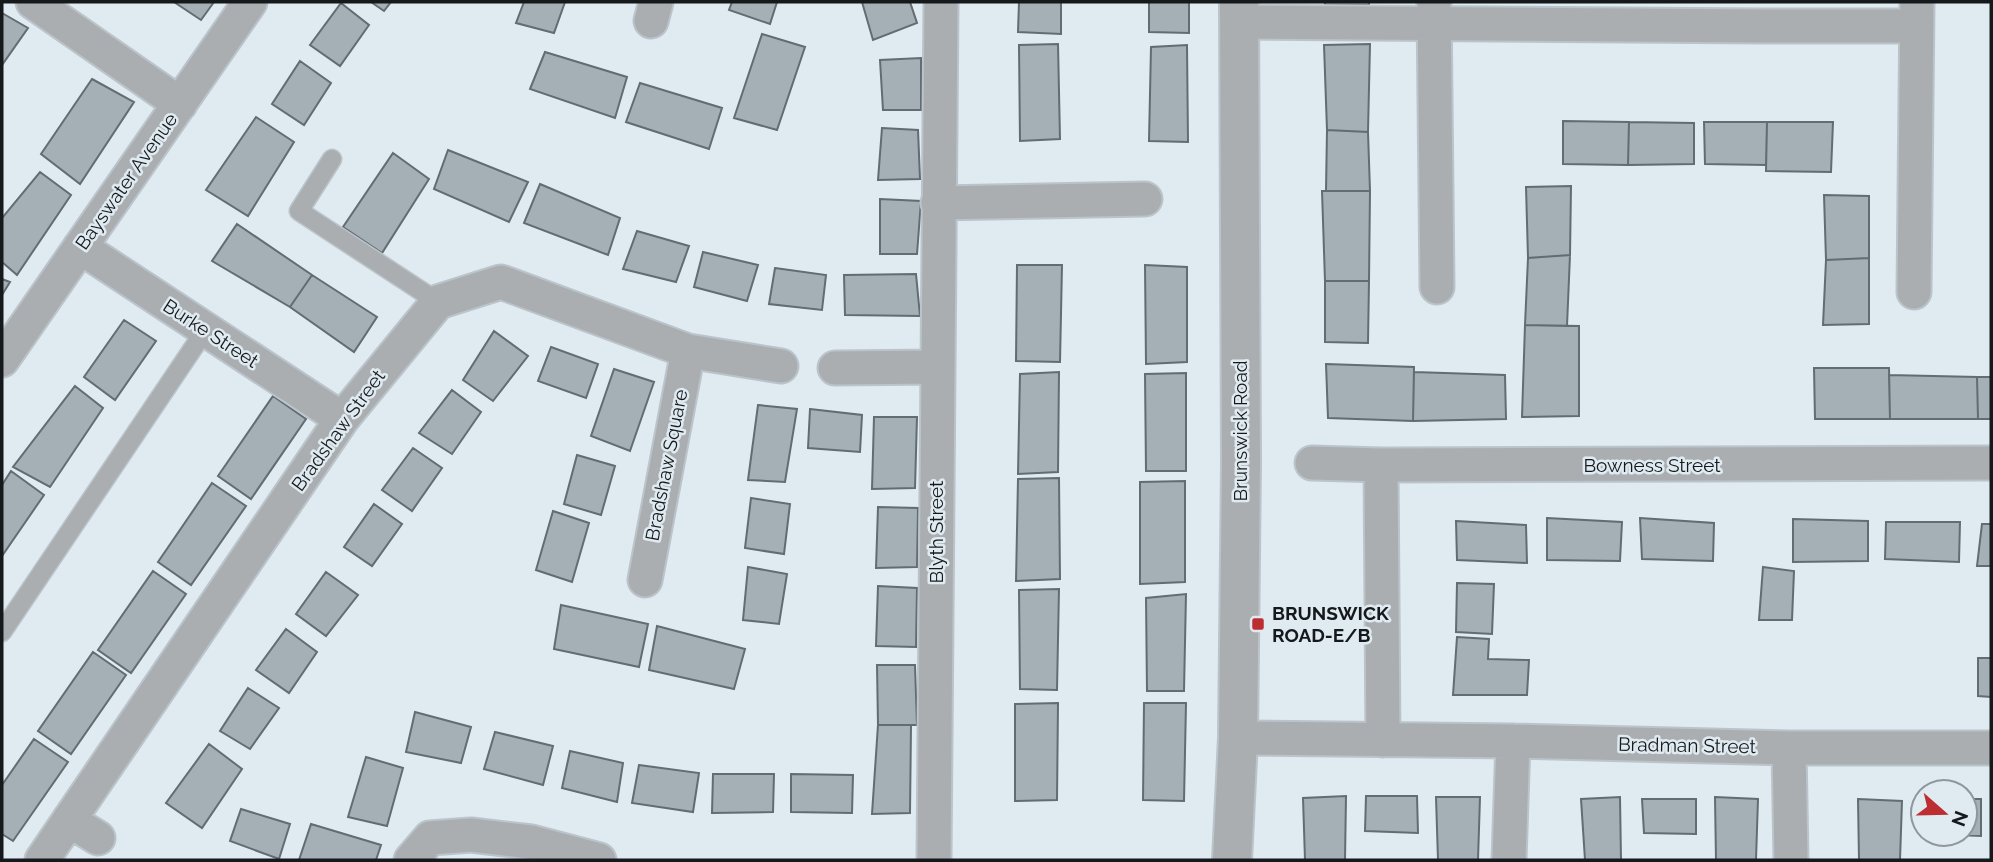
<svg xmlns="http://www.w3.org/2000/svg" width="1993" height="862" viewBox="0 0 1993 862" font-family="Raleway,sans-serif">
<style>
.building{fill:#a4afb6;stroke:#626c72;stroke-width:2}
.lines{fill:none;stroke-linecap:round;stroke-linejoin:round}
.service-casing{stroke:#bbc4cb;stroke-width:21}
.minor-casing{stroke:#bbc4cb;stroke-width:37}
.tertiary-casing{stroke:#bbc4cb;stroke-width:42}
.service{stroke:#aaaeb1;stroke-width:18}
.minor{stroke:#aaaeb1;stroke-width:33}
.tertiary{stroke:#aaaeb1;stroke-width:38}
.poi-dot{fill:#bd2e32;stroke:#dfeaf1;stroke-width:2.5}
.labels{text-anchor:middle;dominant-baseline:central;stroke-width:5;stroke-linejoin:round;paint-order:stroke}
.street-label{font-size:19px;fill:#16191c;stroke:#dfeaf1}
.poi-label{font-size:19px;font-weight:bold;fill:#16191c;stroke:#dfeaf1;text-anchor:start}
</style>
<rect width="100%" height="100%" fill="#dfeaf1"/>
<path class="building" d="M174,2H214L201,20Z
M371,2H391L384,11Z
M524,2H565L554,33L516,23Z
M732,2H777L770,24L729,10Z
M862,2H910L917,23L873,40Z
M1019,2H1061V34L1018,32Z
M1149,2H1189V33L1149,32Z
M1325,2H1369V5H1325Z
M341,3L369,25L340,66L310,45Z
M2,13L28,28L2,65Z
M762,34L805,47L777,130L734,118Z
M1058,44L1060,139L1020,141L1019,45Z
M1370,44L1368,132L1327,130L1324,45Z
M1187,45L1188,142L1149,141L1151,47Z
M545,52L627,77L615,118L530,89Z
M921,58V110H883L880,60Z
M300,61L331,83L304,125L272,104Z
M92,79L134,102L80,184L41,154Z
M640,83L722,108L709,149L626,122Z
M256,117L294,142L248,216L206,190Z
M1563,121L1629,122L1628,165L1563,164Z
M1629,122L1694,123V164L1628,165Z
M1704,122H1767L1766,165L1705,164Z
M1767,122H1833L1831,172L1766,171Z
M882,128L918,130L920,179L878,180Z
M1327,130L1368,132L1370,191H1326Z
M448,150L528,182L509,222L434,189Z
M393,153L429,179L382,253L343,227Z
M40,172L71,195L17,275L2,262V218Z
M540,184L620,218L608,255L524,223Z
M1571,186L1570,255L1528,258L1526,187Z
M1322,191H1370L1369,281H1325Z
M1824,195L1869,196V258L1826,260Z
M880,199L921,201L917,254H880Z
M237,224L312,275L290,307L212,261Z
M637,231L689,246L676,282L623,269Z
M703,252L758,265L747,301L694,287Z
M1570,255L1567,326L1525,325L1528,258Z
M1869,258V324L1823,325L1826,260Z
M1017,265H1062L1060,362L1016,361Z
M1145,265L1187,267V362L1146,364Z
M775,268L826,275L822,310L769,304Z
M916,274L920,316L845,315L844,275Z
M312,275L377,317L354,352L290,307Z
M2,279L10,282L2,295Z
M1325,281H1369L1368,343L1325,342Z
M124,320L156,341L115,400L84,377Z
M1525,325L1579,326V416L1522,417Z
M494,331L528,356L493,401L463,380Z
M551,347L598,364L586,398L538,381Z
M1326,364L1414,367L1413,421L1328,418Z
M1814,368H1889L1890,419H1815Z
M614,369L654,382L630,451L591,436Z
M1059,372L1058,472L1018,474L1020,374Z
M1414,372L1505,375L1506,419L1413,421Z
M1186,373V471H1146L1145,374Z
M1889,375L1977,377L1978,419H1890Z
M1977,377H1991V419H1978Z
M75,386L103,408L50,487L13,467Z
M452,390L481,412L452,454L419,433Z
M273,396L306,419L251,499L218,476Z
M758,405L797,409L785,482L748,480Z
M810,409L862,415L860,452L808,448Z
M874,417H917L915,488L872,489Z
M413,448L442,468L412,511L382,490Z
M577,455L615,466L601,515L564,504Z
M11,471L44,495L2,556V485Z
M1059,478L1060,579L1016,581L1018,479Z
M1185,481V582L1140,584V482Z
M212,483L246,506L191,585L158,562Z
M751,498L790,504L784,554L745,548Z
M374,504L402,524L372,566L344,547Z
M878,507L918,508L917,567L876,568Z
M553,511L589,523L572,582L536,570Z
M1547,518L1622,522L1620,561L1547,560Z
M1640,518L1714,523L1713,561L1642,559Z
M1793,519L1868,521V561L1793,562Z
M1456,521L1526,525L1527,563L1457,560Z
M1886,522H1960L1959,562L1885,559Z
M1982,524H1991V566H1977Z
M748,567L787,574L779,624L743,620Z
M1763,567L1794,571L1792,620H1759Z
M153,571L186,594L131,673L98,650Z
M326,572L358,595L326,636L296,614Z
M1457,583L1494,584L1492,634L1456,632Z
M878,586L917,588L916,647L876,646Z
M1059,589L1057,690L1020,689L1019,590Z
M1186,594L1184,691H1147L1146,598Z
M561,605L648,624L639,667L554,649Z
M657,626L745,649L734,689L649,670Z
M286,629L317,652L289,693L256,670Z
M1457,637L1489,639L1488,659L1529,660L1527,695H1453Z
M93,652L126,675L71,754L38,731Z
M1978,658H1991V697L1978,696Z
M877,665H915L917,725H878Z
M248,688L279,708L250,749L220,731Z
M1058,703L1057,800L1015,801V704Z
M1144,703H1186L1184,801L1143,800Z
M415,712L471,727L461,763L406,752Z
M878,725H911L910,813L872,814Z
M495,732L553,746L543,785L484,769Z
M34,739L68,762L13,841L2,834V785Z
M209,744L242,769L202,828L166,803Z
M570,751L623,763L617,802L562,788Z
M366,757L403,768L387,826L348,817Z
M639,765L699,773L693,812L632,803Z
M713,774H774L773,812L712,813Z
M791,774L853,775L852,813L791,812Z
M1346,796L1345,860H1305L1303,798Z
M1366,796H1417L1418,833L1365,831Z
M1436,797H1480L1478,860H1438Z
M1620,797L1621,860H1585L1581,799Z
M1715,797L1758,799L1756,860H1716Z
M1642,799H1696V834L1644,833Z
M1858,799L1902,801L1900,860H1859Z
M1965,799H1981V836L1932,834H1965Z
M241,809L290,824L279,859L230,841Z
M311,824L381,845L376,860H299Z"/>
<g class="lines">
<g class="service-casing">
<path id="service" d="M332,159L299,211L438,302
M2,632L206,329"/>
</g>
<g class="minor-casing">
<path id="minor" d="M33,2L180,104
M1434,3L1437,287
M651,21L656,2
M1239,22L1763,26H1916
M938,203L1145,199
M80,247L342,419
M1914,292L1917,2
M2,360L250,2
M835,368L937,367
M1312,463L1381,465L1991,463
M1381,465L1383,740
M645,580L688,351
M1238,738L1513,741L1789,748H1991
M1789,748L1791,860
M69,820L98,838
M42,860L342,419L438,302L501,282L688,351L781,366
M411,860L430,838L471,835L531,842L599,860
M934,860L941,2
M1509,860L1513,741"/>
</g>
<g class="tertiary-casing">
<path id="tertiary" d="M1232,860L1238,738L1241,463L1239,2"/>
</g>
<use href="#service" class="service"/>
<use href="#minor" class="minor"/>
<use href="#tertiary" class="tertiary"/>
</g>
<rect class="poi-dot" x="1251" y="617" width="14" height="14" rx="3.5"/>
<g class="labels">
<g class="street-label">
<text transform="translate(126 181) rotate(-55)">Bayswater Avenue</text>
<text transform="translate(211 333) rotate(33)">Burke Street</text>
<text transform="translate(338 430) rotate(-54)">Bradshaw Street</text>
<text transform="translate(1240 431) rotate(-90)">Brunswick Road</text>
<text transform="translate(666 465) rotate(-79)">Bradshaw Square</text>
<text x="1652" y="465">Bowness Street</text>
<text transform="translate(936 532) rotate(-90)">Blyth Street</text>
<text transform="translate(1687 745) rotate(1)">Bradman Street</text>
</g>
<g class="poi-label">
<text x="1272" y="613">BRUNSWICK<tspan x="1272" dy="22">ROAD-E/B</tspan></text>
</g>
</g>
<rect width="1993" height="862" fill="none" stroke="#16191c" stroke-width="7"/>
<g transform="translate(1944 813) rotate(110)"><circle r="33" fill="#dfeaf1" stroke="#8f969c" stroke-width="2"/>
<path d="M0-5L12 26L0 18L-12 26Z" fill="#bd2e32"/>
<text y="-10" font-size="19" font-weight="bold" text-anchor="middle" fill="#16191c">N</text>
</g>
</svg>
